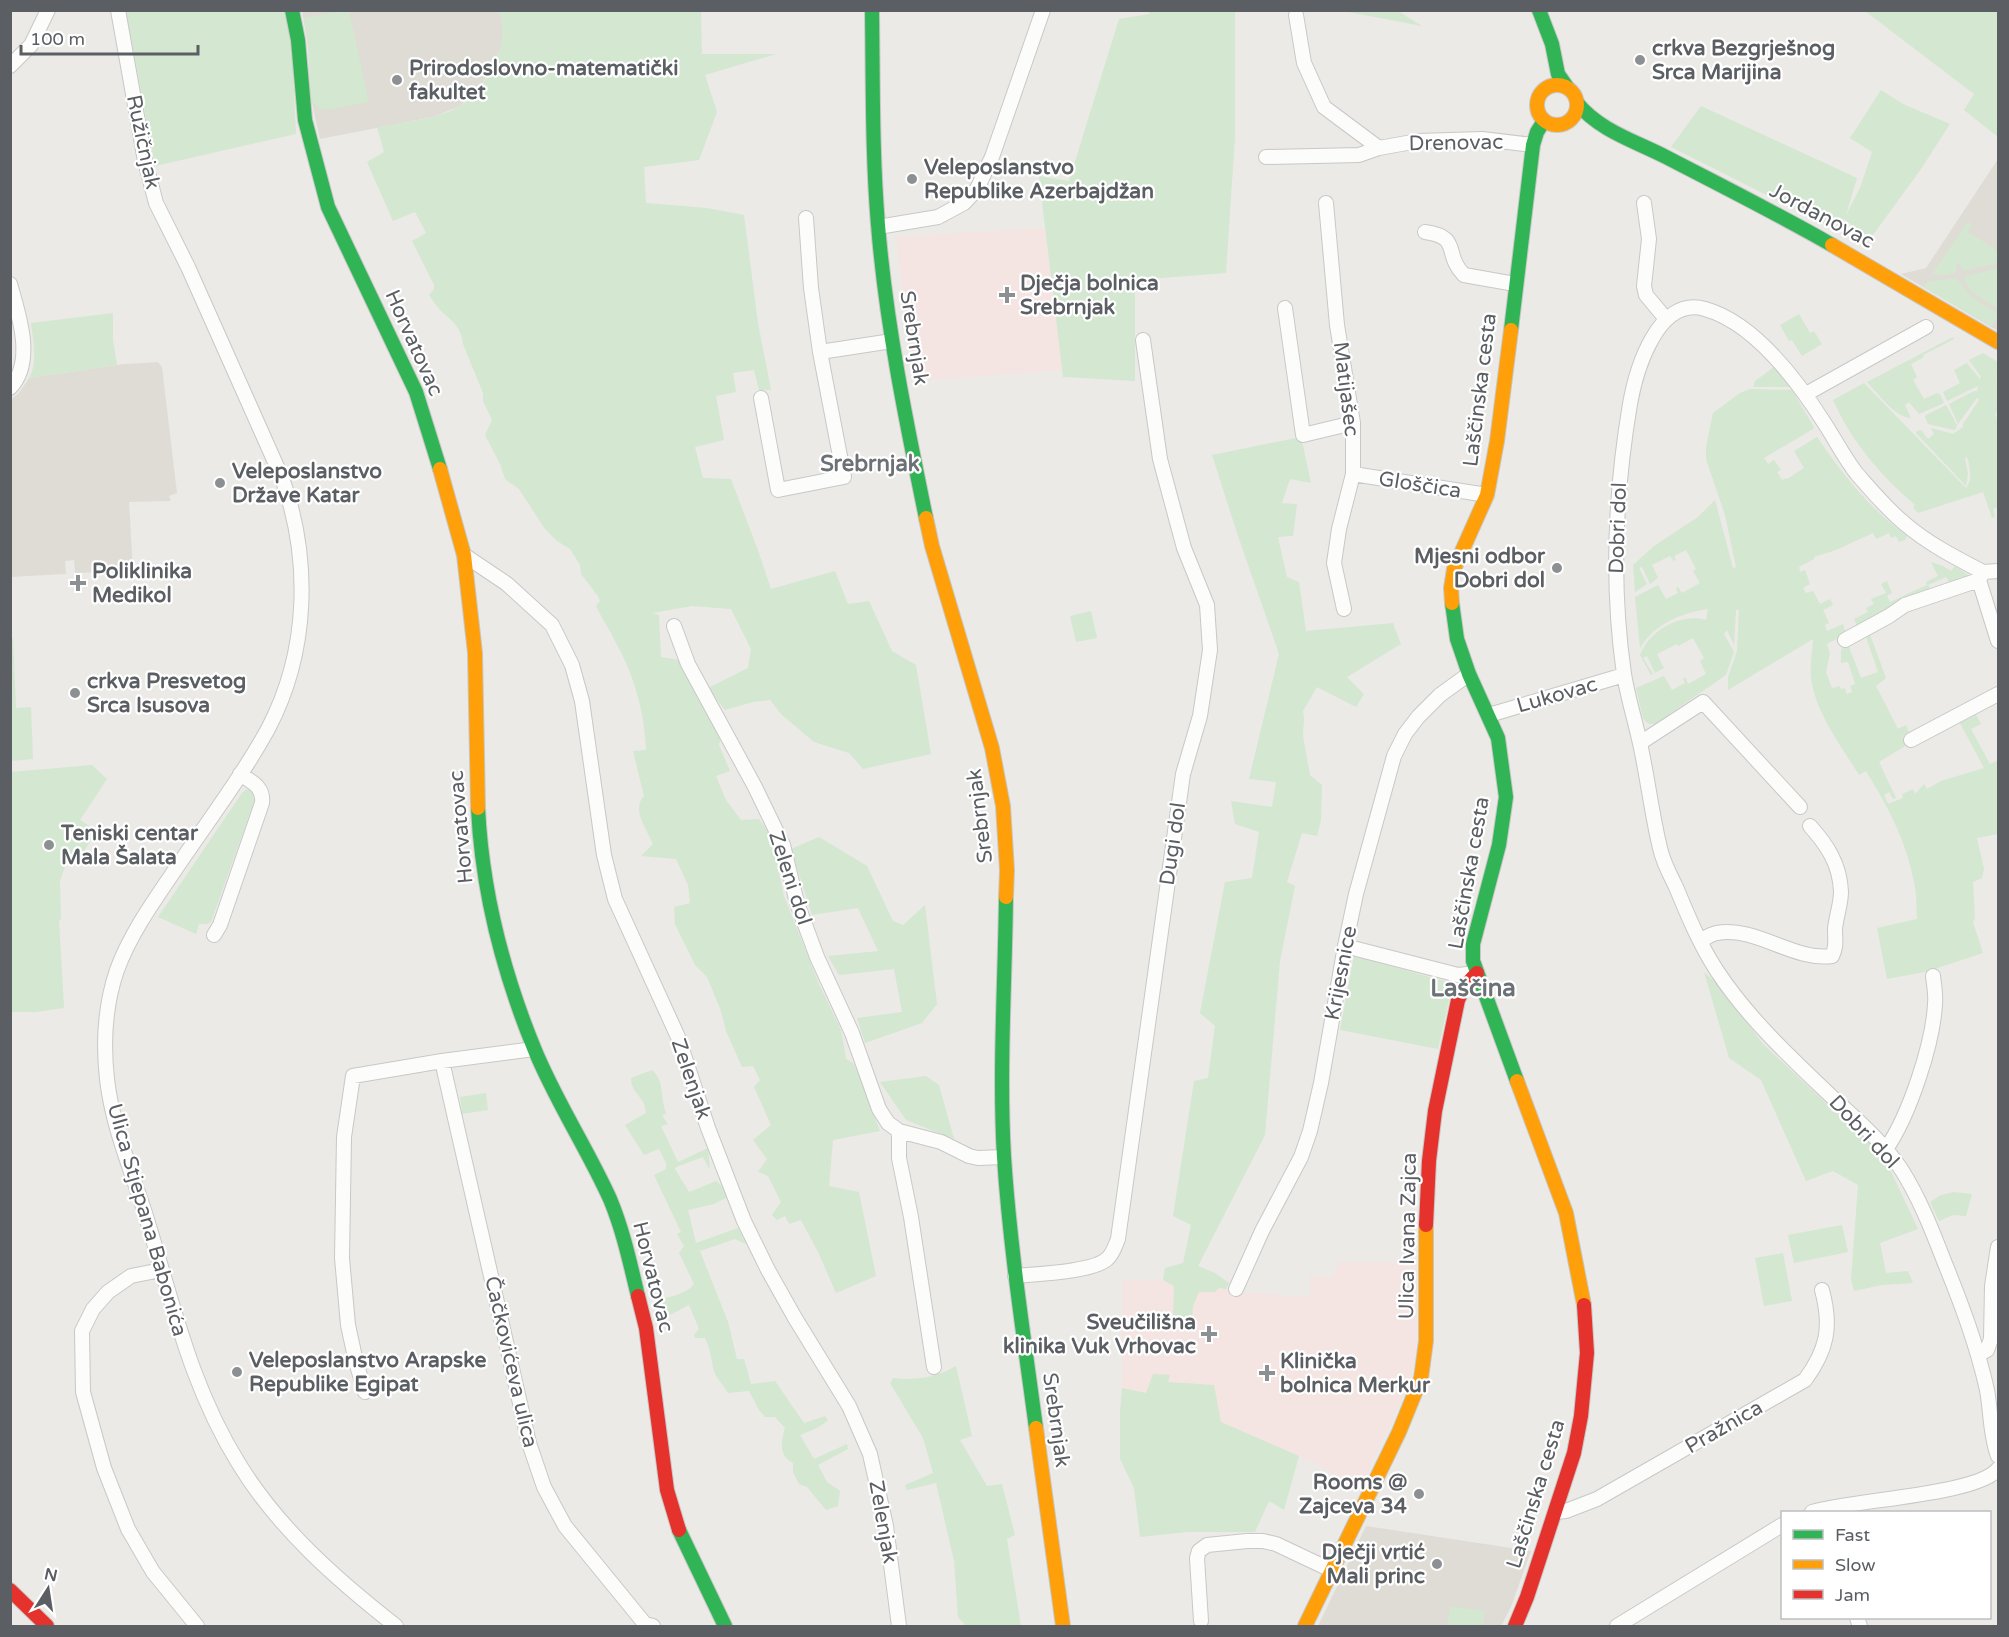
<svg xmlns="http://www.w3.org/2000/svg" width="2009" height="1637" viewBox="0 0 2009 1637" font-family="'Varela Round',sans-serif">
<style>
.education{fill:#dfdcd5}
.medical{fill:#f4e5e2}
.green{fill:#d3e7d1}
.lines{fill:none;stroke-linecap:round;stroke-linejoin:round}
.street-casing{stroke:#c8c8c8;stroke-width:16}
.fast-casing{stroke:#c7c7c6;stroke-width:16}
.slow-casing{stroke:#c7c7c6;stroke-width:16}
.jam-casing{stroke:#c7c7c6;stroke-width:16}
.street{stroke:#fcfcfb;stroke-width:14}
.fast{stroke:#30b455;stroke-width:14}
.slow{stroke:#ff9f0a;stroke-width:14}
.jam{stroke:#e5322d;stroke-width:14}
.poi-dot{fill:#8d9092;stroke:#fff;stroke-width:2}
.labels{text-anchor:middle;dominant-baseline:central;stroke-width:4.5;stroke-linejoin:round;paint-order:stroke}
.poi-label{font-size:21px;font-weight:bold;fill:#5b5f64;stroke:#fff;text-anchor:start}
.street-label{font-size:21px;fill:#5b5f64;stroke:#fff}
.neighbourhood-label{font-size:22px;font-weight:bold;fill:#6c7176;stroke:#fff}
.quarter-label{font-size:24px;font-weight:bold;fill:#6c7176;stroke:#fff}
</style>
<rect width="100%" height="100%" fill="#ebeae6"/>
<path class="education" d="M302,11H500L503,28L502,46L479,90L460,106L433,117L320,139L311,98L308,44Z
M1998,159V331L1901,274L1926,268Z
M158,362L162,367L177,493L169,496L171,501L129,502L133,571L75,573L74,560L65,561L66,574L11,577L10,400L19,393L29,378L124,364Z
M1366,1526L1531,1551L1511,1607L1501,1626H1318Z"/>
<path class="medical" d="M1102,224L1121,366L917,381L910,353L896,237Z
M1340,1261L1417,1263L1418,1339L1414,1366L1403,1397L1360,1487L1299,1456L1221,1422L1122,1388V1280H1163L1240,1292L1309,1297L1310,1276L1332,1277Z"/>
<path class="green" d="M126,11H285L292,51L296,134L155,166Z
M340,11H349L369,102L326,110L319,109L311,100L308,44L304,18Z
M500,11H701L702,54H776L705,75L717,112L699,160L644,167L646,203L707,208L744,215L758,323L771,390H759L754,370L733,373L736,392L716,396L724,440L695,447L703,478L731,479L759,553L771,589L835,571L848,604L869,601L892,651L916,665L931,754L863,769L849,753L814,742L782,715L770,700L753,702L725,710L708,688L748,668L751,649L731,609L692,606L652,613L659,615L661,657L680,660L721,736L719,745L730,771L716,776L726,800L741,820L759,819L768,832L774,850L784,896L819,984L841,1030L846,1059L853,1063L858,1073L880,1131L833,1140L829,1186L859,1192L876,1276L836,1293L819,1254L801,1220L789,1224L785,1216L777,1220L772,1215L781,1202L768,1176L758,1172L767,1159L753,1140L771,1125L754,1087L760,1080L753,1066L742,1067L726,1031L721,1011L707,977L695,965L675,924L674,907L690,903L688,885L676,859L641,856L653,844C647,830 631,809 644,796L633,751L646,750C645,714 634,674 616,643C610,630 602,619 596,606L600,601L598,596L581,574L580,565L570,549L557,541L545,529L519,489L505,479L500,464L485,435L492,420L483,401V393L463,344C461,326 453,322 441,311C437,307 433,300 429,295L434,289V285L412,241L426,233L415,212L393,221L367,162L384,152L377,127C411,121 456,119 480,89C483,84 486,78 489,73C502,50 505,36 500,11Z
M1148,11H1235V137L1226,273L1135,280V381L1063,377L1039,176L1069,181L1119,19L1150,14Z
M1343,11H1398L1422,26Z
M1865,11H1998V137L1964,110L1974,94Z
M1881,90L1903,104L1950,124L1921,169L1870,239L1844,219L1828,226L1671,147L1701,106L1857,178L1846,215L1860,188L1872,152L1850,138Z
M1970,222L1972,225L1968,232L1998,251V263L1963,271L1960,264L1956,265V273L1946,275L1932,274L1966,224Z
M1998,268V309L1971,291L1964,280L1966,276Z
M1956,278L1972,297L1998,314V318L1996,319L1991,326L1923,287L1928,281Z
M113,313V340L117,365L29,378C38,364 33,339 31,323Z
M1799,314L1810,333L1814,331L1822,344L1802,356L1792,340L1789,341L1780,325Z
M1953,337L1954,339L1923,355L1924,357L1911,364L1917,377L1913,380L1924,399L1937,393L1940,394L1944,403L1919,414L1909,402L1905,405L1911,418C1894,417 1879,394 1867,382Z
M1983,353L1998,362V379L1996,382H1998V411L1995,414L1998,421V507L1993,509L1995,517L1992,518L1983,492L1918,513L1913,508L1915,505C1880,475 1852,442 1833,400L1864,383L1966,488C1973,480 1970,467 1967,457L1965,458L1968,474L1966,486L1916,433L1917,431L1921,430L1928,439L1934,434L1931,428L1953,434L1963,427V424L1979,400L1977,398L1958,424L1949,404L1974,391H1977L1978,386L1947,401L1943,392L1960,383L1954,370L1967,363L1980,379L1981,377L1969,360Z
M1774,367L1790,387H1753L1755,381Z
M1750,389L1792,390L1814,427L1813,429L1764,458L1768,464L1774,460L1781,470L1777,472L1782,480L1786,478L1787,479L1804,468L1794,451L1817,437C1844,476 1868,507 1907,536L1905,540L1899,542L1896,536L1891,538L1889,533L1876,539L1873,533L1836,550L1814,557V559L1799,567L1800,572L1805,570L1810,584L1803,588L1806,593L1813,591L1820,604L1830,599L1833,605L1823,610L1829,623L1825,625L1827,631L1843,624L1846,634L1827,644L1830,653L1826,672L1832,688L1840,686L1841,689L1845,688L1847,694L1852,692L1850,686L1855,684L1848,662L1841,663V650L1847,642L1861,678L1878,672L1865,634L1869,632L1886,678L1876,686L1898,729L1906,725L1909,732L1903,736L1907,745L1879,762L1896,798L1893,799L1889,792L1884,795L1888,804L1903,798L1902,794L1913,789L1915,794L1924,784L1927,789L1941,781L1984,768L1960,723L1976,715L1981,724L1971,729L1990,764L1998,760V834L1977,838L1984,869L1982,878L1973,882L1975,918L1973,922L1983,953L1925,972L1887,979L1877,928L1917,919C1916,907 1917,894 1914,882C1906,840 1888,807 1866,771L1859,775C1841,745 1815,713 1811,677C1810,665 1812,651 1813,639L1728,690V677L1737,651L1739,610H1736L1734,645L1727,630L1724,634L1734,652L1726,675L1655,724H1649L1643,719L1636,688L1664,676L1672,690L1685,683L1683,679L1685,677L1688,684L1706,674L1700,661L1704,658L1693,638L1678,646L1677,644L1657,654L1664,668L1655,673L1647,656L1643,658L1653,674L1651,675L1640,655C1649,631 1681,612 1706,620L1708,609C1681,613 1654,624 1640,648L1635,597L1658,585L1666,599L1678,593L1676,588L1678,587L1682,593L1700,583L1693,571L1696,569L1686,550L1674,556L1676,560L1674,561L1670,556L1652,565L1658,578L1650,584L1642,567L1639,568L1647,584L1635,592L1633,565L1654,546L1698,517L1715,500L1733,568L1736,567L1725,515L1706,459V447L1713,413L1740,393Z
M1946,405L1957,425L1956,429L1954,430L1928,424L1925,417L1926,415Z
M1301,437L1311,483L1290,479L1282,503L1297,504L1293,536L1278,537L1287,577L1299,582L1306,631L1393,623L1401,644L1347,677L1364,694L1356,707L1317,687L1303,711L1304,718L1303,736L1310,775L1322,785L1321,820L1317,836L1302,833L1287,882L1295,886L1280,961L1265,1135L1198,1266L1215,1273L1229,1283L1226,1289L1219,1288L1215,1292H1199L1193,1306L1192,1321L1173,1322L1174,1286L1163,1280L1165,1268L1183,1263L1191,1225L1173,1216L1194,1081L1208,1078L1215,1026L1200,1013L1225,882L1252,878L1259,832L1235,824L1231,801L1272,807L1276,782L1249,779L1279,654L1238,536L1212,455Z
M1931,562L1943,566L1951,571L1955,566L1971,577L1950,584L1946,577L1928,585L1932,592L1892,606L1890,610L1857,626L1854,619L1868,612L1866,608L1874,604L1871,599L1886,593L1881,584L1887,581L1892,593L1887,596L1890,602L1927,585L1926,582L1938,576Z
M1091,611L1097,638L1076,642L1070,616Z
M11,636L13,639L16,708L31,707L33,759L11,761Z
M92,765L107,779L80,820L97,831L75,865L67,860L60,881L61,920H59L64,1008L36,1012H11V772Z
M247,789L251,790L255,795V799L211,922L206,924H199L196,934L158,917L242,793Z
M819,837L867,866L893,921L903,925L925,905L937,1004L922,1023L865,1043L857,1018L902,1012L894,969L839,975L828,956L878,951L858,908L812,915L791,849Z
M1354,956L1451,983L1452,987L1438,1049L1340,1030Z
M1704,972L1721,987L1763,1044L1860,1135L1880,1148L1918,1229L1880,1243L1886,1273L1908,1271L1913,1283L1882,1285L1854,1291L1851,1279L1858,1185L1833,1171L1806,1181L1761,1080L1729,1058Z
M652,1070C665,1081 660,1098 666,1113L662,1116L668,1124L661,1126L678,1162L708,1148L710,1170L703,1157L676,1167L675,1169L689,1192L716,1181L729,1192L728,1197L714,1204L688,1210L696,1243L738,1228L746,1244L735,1239L700,1251L728,1322L737,1359H744L751,1384L775,1381L804,1423L825,1416L828,1420C820,1428 810,1431 800,1435L814,1459L847,1444L848,1449L818,1465L827,1482L840,1491L838,1506L826,1510L807,1487L799,1484L793,1472V1463C778,1455 781,1442 785,1428L775,1417H765L759,1410L749,1391L728,1393C723,1384 715,1378 713,1367C711,1356 710,1348 705,1338H695L694,1335L699,1329L689,1305L668,1316L662,1302V1298C673,1297 687,1293 694,1284L679,1253L684,1246L677,1234L681,1232L654,1175L666,1169V1163L659,1149L644,1155L625,1125L646,1113C645,1109 645,1106 643,1102C638,1093 631,1090 631,1078Z
M926,1076L939,1085L954,1139L906,1120L880,1082Z
M486,1093L488,1110L462,1114L460,1097Z
M1954,1192L1972,1194L1966,1216L1953,1215L1939,1221L1930,1202L1941,1195Z
M1842,1225L1848,1252L1794,1263L1788,1235Z
M1783,1253L1792,1301L1764,1306L1755,1258Z
M956,1366L972,1436L960,1440L987,1486L1002,1484L1015,1535L1007,1539L1021,1626H966L958,1617L954,1561L936,1483L907,1490L905,1485L933,1473L932,1469L923,1438L890,1383L893,1378C914,1381 938,1377 956,1366Z
M1153,1374L1170,1375L1168,1382L1214,1385L1221,1422L1299,1456L1284,1510L1269,1501L1255,1532H1187L1140,1537L1134,1488L1120,1459V1413L1122,1388L1146,1393Z
M1450,1606L1485,1611L1483,1626H1447Z"/>
<g class="lines">
<g class="street-casing">
<path id="street" d="M118,10L145,161L156,203L188,267L282,478C311,559 309,651 268,729C242,776 209,820 179,864C156,898 131,932 117,970C105,1005 103,1043 107,1079C112,1124 130,1167 144,1210C172,1298 189,1384 239,1464C278,1528 337,1580 396,1626
M1296,15L1304,63L1324,107L1379,148L1418,141L1482,139L1533,145
M10,66L31,45L48,10
M1266,157L1359,155L1379,148
M1326,203L1337,325L1353,423V474L1339,529L1334,563L1344,609
M1644,203L1649,239L1644,286L1646,295L1666,319
M806,218L811,288L820,352
M878,227L938,217L964,203L977,189L992,157L1043,10
M1425,232C1462,237 1443,254 1464,275L1515,284
M10,284C19,315 35,362 10,388
M1285,308L1303,435L1353,423
M1806,394L1926,327
M761,398L778,490L844,477L820,352L892,341
M1353,474L1487,495
M464,555L507,584L552,625L572,665L582,701L604,855L615,899L678,1037L708,1128L744,1221L768,1270L795,1318L849,1406L870,1454L886,1526L899,1626
M1983,572C1956,558 1927,543 1904,523C1887,509 1872,491 1857,474C1845,459 1836,441 1825,424C1799,383 1755,323 1705,309C1658,295 1636,370 1630,404C1615,493 1611,584 1624,674C1628,699 1636,723 1641,748C1648,781 1652,815 1660,848C1663,862 1670,875 1676,887C1688,916 1700,945 1717,971C1748,1018 1790,1057 1831,1096C1856,1119 1882,1141 1901,1169C1919,1197 1932,1230 1944,1261C1961,1303 1977,1345 1987,1390C1991,1412 1990,1435 1998,1456
M1979,580L1998,641
M674,626L688,664L755,787L783,845L797,903L817,957L852,1033L879,1109L888,1123L899,1131L941,1142L969,1156L978,1158L1004,1157
M1845,640L1889,616L1905,605L1979,580L1983,572L1998,571
M1489,715L1624,675
M1911,740L1998,694
M1640,743L1703,702L1800,807
M214,935L220,925L262,803C264,787 252,782 240,774
M1700,941C1705,938 1711,934 1717,933C1757,926 1792,961 1832,956C1837,947 1835,939 1835,929C1836,917 1841,904 1841,892C1840,864 1827,845 1810,826
M1345,946L1458,975L1477,973
M442,1061L529,1443L544,1487L565,1526L645,1624L653,1626
M899,1131V1158L911,1217L934,1367
M1886,1149C1909,1116 1933,1044 1935,1004C1936,994 1934,985 1933,976
M161,1270L131,1276L108,1292L93,1309L82,1331L83,1392L104,1468L128,1529L153,1572L197,1626
M1015,1276C1036,1274 1093,1272 1107,1259C1113,1254 1115,1246 1118,1239L1183,774L1200,716L1210,650L1207,605L1184,548L1160,459L1143,340
M1236,1289L1262,1231L1301,1157L1310,1131L1321,1083L1345,946L1356,894L1394,756L1405,734L1418,717L1440,695L1469,674
M1978,1355L1987,1350L1991,1339L1992,1286L1998,1247
M365,1392L356,1362L348,1325L342,1258L344,1137L353,1076L442,1061L534,1049
M1556,1512L1566,1511L1597,1499L1805,1380C1827,1350 1832,1327 1822,1290
M1812,1512C1849,1500 1978,1495 1998,1469
M1857,1618L1860,1626
M1201,1621L1197,1558L1199,1551L1207,1545L1247,1541H1263L1276,1544L1331,1570
M1617,1626L1782,1525"/>
</g>
<g class="fast-casing">
<path id="fast" d="M292,10L298,40L305,120L328,207L416,392L440,469
M872,10C873,82 872,153 878,225C886,324 906,421 926,518
M1539,10L1552,44L1558,74L1567,87
M1577,103C1600,131 1635,141 1666,157C1722,186 1778,214 1832,245
M1511,330L1533,145L1537,132L1544,121
M1452,603L1457,639L1469,674L1498,738L1506,797L1499,845L1473,944V961L1517,1081
M478,808C482,890 503,972 534,1048C555,1100 587,1148 610,1199C623,1230 630,1263 638,1296
M1006,897C1005,983 999,1071 1004,1157C1010,1248 1024,1338 1036,1428
M679,1530L725,1626"/>
</g>
<g class="slow-casing">
<path id="slow" d="M1537 105a20 20 0 1 1 40 0a20 20 0 1 1-40 0Z
M1832,245L1998,342
M440,469L464,555L475,653L478,808
M926,518L932,546L992,748L1003,806L1007,870L1006,897
M1452,603L1451,588L1454,569L1487,495L1497,441L1511,330
M1517,1081L1566,1213L1584,1305
M1036,1428L1063,1626
M1305,1626L1399,1432L1421,1378L1426,1341V1225"/>
</g>
<g class="jam-casing">
<path id="jam" d="M1426,1225L1429,1161L1435,1111L1458,1000L1464,987L1477,973
M638,1296L646,1328L667,1490L679,1530
M10,1590L47,1626
M1515,1626L1527,1597L1574,1453L1581,1416L1587,1353L1584,1305"/>
</g>
<use href="#street" class="street"/>
<use href="#fast" class="fast"/>
<use href="#slow" class="slow"/>
<use href="#jam" class="jam"/>
</g>
<g class="poi-dot">
<circle cx="1640" cy="60" r="6"/>
<circle cx="397" cy="80" r="6"/>
<circle cx="912" cy="179" r="6"/>
<path d="M1004 286h6v6h6v6h-6v6h-6v-6h-6v-6h6z"/>
<circle cx="220" cy="483" r="6"/>
<circle cx="1557" cy="568" r="6"/>
<path d="M75 574h6v6h6v6h-6v6h-6v-6h-6v-6h6z"/>
<circle cx="75" cy="693" r="6"/>
<circle cx="49" cy="845" r="6"/>
<path d="M1206 1325h6v6h6v6h-6v6h-6v-6h-6v-6h6z"/>
<circle cx="237" cy="1372" r="6"/>
<path d="M1264 1364h6v6h6v6h-6v6h-6v-6h-6v-6h6z"/>
<circle cx="1419" cy="1494" r="6"/>
<circle cx="1437" cy="1564" r="6"/>
</g>
<g class="labels">
<g class="poi-label">
<text x="1652" y="48">crkva Bezgrješnog<tspan x="1652" dy="24">Srca Marijina</tspan></text>
<text x="409" y="68">Prirodoslovno-matematički<tspan x="409" dy="24">fakultet</tspan></text>
<text x="924" y="167">Veleposlanstvo<tspan x="924" dy="24">Republike Azerbajdžan</tspan></text>
<text x="1020" y="283">Dječja bolnica<tspan x="1020" dy="24">Srebrnjak</tspan></text>
<text x="232" y="471">Veleposlanstvo<tspan x="232" dy="24">Države Katar</tspan></text>
<text x="1545" y="556" text-anchor="end">Mjesni odbor<tspan x="1545" dy="24">Dobri dol</tspan></text>
<text x="92" y="571">Poliklinika<tspan x="92" dy="24">Medikol</tspan></text>
<text x="87" y="681">crkva Presvetog<tspan x="87" dy="24">Srca Isusova</tspan></text>
<text x="61" y="833">Teniski centar<tspan x="61" dy="24">Mala Šalata</tspan></text>
<text x="1196" y="1322" text-anchor="end">Sveučilišna<tspan x="1196" dy="24">klinika Vuk Vrhovac</tspan></text>
<text x="249" y="1360">Veleposlanstvo Arapske<tspan x="249" dy="24">Republike Egipat</tspan></text>
<text x="1280" y="1361">Klinička<tspan x="1280" dy="24">bolnica Merkur</tspan></text>
<text x="1407" y="1482" text-anchor="end">Rooms @<tspan x="1407" dy="24">Zajceva 34</tspan></text>
<text x="1425" y="1552" text-anchor="end">Dječji vrtić<tspan x="1425" dy="24">Mali princ</tspan></text>
</g>
<g class="street-label">
<text transform="translate(143 142) rotate(78)">Ružičnjak</text>
<text transform="translate(1456 143) rotate(-1)">Drenovac</text>
<text transform="translate(1822 216) rotate(28)">Jordanovac</text>
<text transform="translate(914 338) rotate(81)">Srebrnjak</text>
<text transform="translate(414 343) rotate(66)">Horvatovac</text>
<text transform="translate(1346 389) rotate(83)">Matijašec</text>
<text transform="translate(1480 390) rotate(-83)">Laščinska cesta</text>
<text transform="translate(1420 485) rotate(9)">Gloščica</text>
<text transform="translate(1618 528) rotate(-88)">Dobri dol</text>
<text transform="translate(1557 695) rotate(-16)">Lukovac</text>
<text transform="translate(980 816) rotate(-97)">Srebrnjak</text>
<text transform="translate(461 827) rotate(-95)">Horvatovac</text>
<text transform="translate(1173 844) rotate(-82)">Dugi dol</text>
<text transform="translate(1469 873) rotate(-80)">Laščinska cesta</text>
<text transform="translate(790 878) rotate(72)">Zeleni dol</text>
<text transform="translate(1341 973) rotate(-79)">Krijesnice</text>
<text transform="translate(691 1079) rotate(71)">Zelenjak</text>
<text transform="translate(1864 1132) rotate(47)">Dobri dol</text>
<text transform="translate(147 1220) rotate(74)">Ulica Stjepana Babonića</text>
<text transform="translate(1408 1236) rotate(-89)">Ulica Ivana Zajca</text>
<text transform="translate(653 1277) rotate(76)">Horvatovac</text>
<text transform="translate(511 1362) rotate(77)">Čačkovićeva ulica</text>
<text transform="translate(1056 1420) rotate(82)">Srebrnjak</text>
<text transform="translate(1724 1427) rotate(-30)">Pražnica</text>
<text transform="translate(1536 1494) rotate(-73)">Laščinska cesta</text>
<text transform="translate(883 1522) rotate(80)">Zelenjak</text>
</g>
<g class="neighbourhood-label">
<text x="870" y="464">Srebrnjak</text>
</g>
<g class="quarter-label">
<text x="1473" y="988">Laščina</text>
</g>
</g>
<rect width="2009" height="1637" fill="none" stroke="#5b5f64" stroke-width="24"/>
<rect x="1781" y="1511" width="210" height="108" fill="#ffffff" stroke="#bdbfc1" stroke-width="1.5"/>
<rect x="1793" y="1530" width="30" height="9" fill="#30b455" stroke="#bdbfc1" stroke-width="1.5"/>
<text x="1835" y="1541" font-size="18" fill="#5b5f64">Fast</text>
<rect x="1793" y="1560" width="30" height="9" fill="#ff9f0a" stroke="#bdbfc1" stroke-width="1.5"/>
<text x="1835" y="1571" font-size="18" fill="#5b5f64">Slow</text>
<rect x="1793" y="1590" width="30" height="9" fill="#e5322d" stroke="#bdbfc1" stroke-width="1.5"/>
<text x="1835" y="1601" font-size="18" fill="#5b5f64">Jam</text>
<g transform="translate(48 1589) rotate(12)" stroke="#ffffff" stroke-width="4.5" paint-order="stroke">
<path d="M0-4.5L10 22L0 15L-10 22Z" fill="#5b5f64"/>
<text y="-9" font-size="16" font-weight="bold" text-anchor="middle" fill="#5b5f64">N</text>
</g>
<path d="M21 45v9h177v-9" fill="none" stroke="#5b5f64" stroke-width="3"/>
<text x="30" y="45" font-size="18" fill="#5b5f64" stroke="#ffffff" stroke-width="4.5" paint-order="stroke">100 m</text>
</svg>
